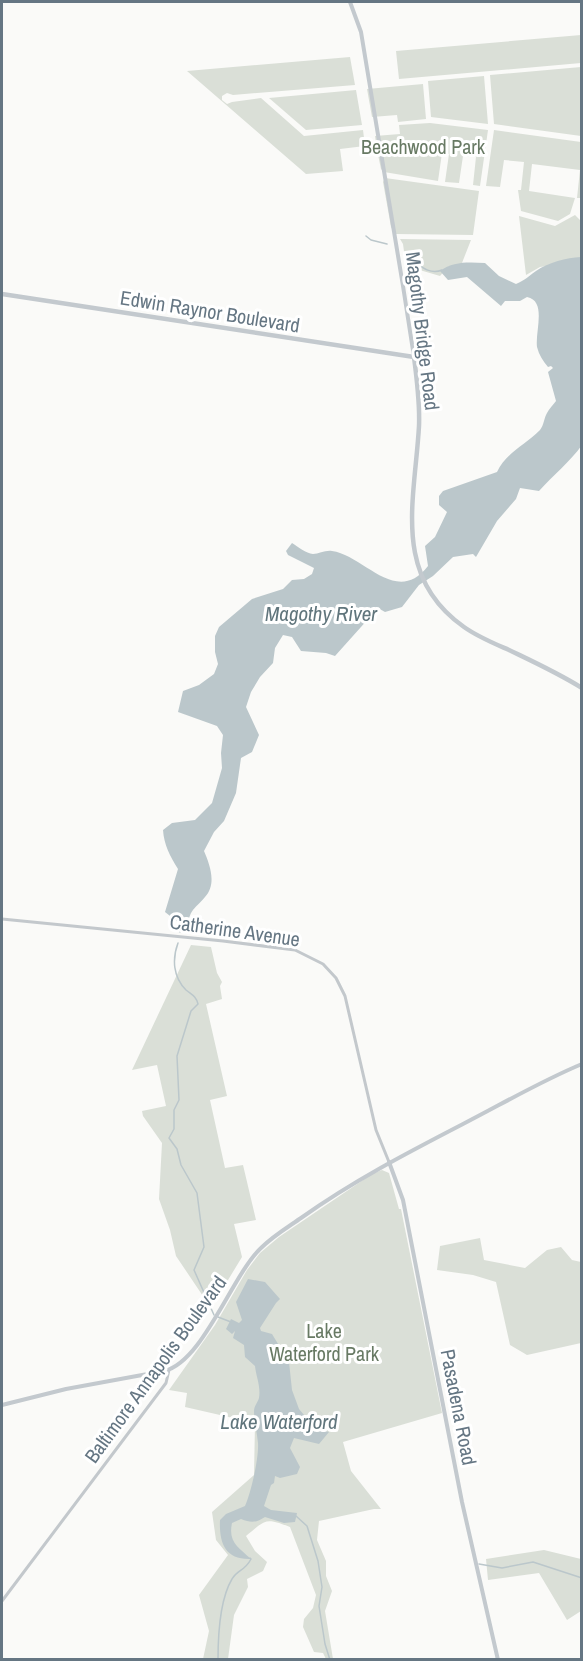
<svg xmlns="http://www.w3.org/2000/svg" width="583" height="1661" viewBox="0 0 583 1661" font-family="'Archivo Narrow',sans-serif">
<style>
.green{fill:#dadfd7}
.water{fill:#bbc7cb}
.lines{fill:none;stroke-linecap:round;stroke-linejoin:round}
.stream{stroke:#bbc7cb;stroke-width:1.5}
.tertiary{stroke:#c3c8cc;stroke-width:3}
.secondary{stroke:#c3c9ce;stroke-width:4}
.primary{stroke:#c3c9ce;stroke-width:4.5}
.labels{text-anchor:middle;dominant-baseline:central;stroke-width:6;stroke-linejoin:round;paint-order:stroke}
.park-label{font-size:20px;fill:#687a64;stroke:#fff}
.street-label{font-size:20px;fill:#657683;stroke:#fff}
.water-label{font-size:21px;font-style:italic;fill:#60757c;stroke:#fff}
</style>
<rect width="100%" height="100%" fill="#fafaf8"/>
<path class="green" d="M581,35V63L399,79L396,51Z
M350,57L355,85L233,95L227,93L222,96V100L227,104L232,102L261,98L304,136L363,130L365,146L340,149L343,171L306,174L187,71Z
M581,67V136L494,124L490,75Z
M484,76L488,124L431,117L428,81Z
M423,84L426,119L398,122L397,115L372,117L367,89Z
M356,90L362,125L306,130L269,98Z
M430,123L488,130L480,186L473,185L476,157L463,156L459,183L445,182L449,154L442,153L438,181L384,172L381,169L377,150L402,148L401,141L376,143L375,136L400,134L399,125Z
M494,130L581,142V198H577L580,170L532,164L529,191L575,198L570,214L558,221L521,211L518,190H521L524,162L504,160L500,187L486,186Z
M385,178L479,191L473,235L396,234L391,227L383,182Z
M575,215L581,221V261L540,267L526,275L519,216L555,226Z
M400,239L471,240L460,268L449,266L440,276L406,266L403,244Z
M191,945L211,947L217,973L222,982L220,986L222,999L206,1004L227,1096L210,1100L225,1168L243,1165L256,1220L234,1224L242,1257L211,1308L176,1256L170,1230L159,1199L162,1143L143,1116L142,1111L166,1106L157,1065L132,1070Z
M382,1170L389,1173L399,1209H401L442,1413L343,1442L351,1471L381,1509H374L319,1521L317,1540L326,1561V1576L332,1591L325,1611L333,1659H326L323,1653L314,1652L303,1627L304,1619L313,1608L316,1595L290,1527C264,1517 266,1520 246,1536L255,1551L267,1562L263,1571L247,1579L248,1587L234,1615L228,1659H203L209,1631L199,1595L228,1555L216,1540L212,1512L254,1475L255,1423L185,1407L187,1393L169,1390L215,1325L247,1270L260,1253L279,1237L372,1174Z
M480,1238L484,1260L525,1268L547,1250L561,1247L572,1260L581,1262V1343L527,1355L510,1345L496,1282L473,1275L437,1270L440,1246Z
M544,1550L581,1559V1611L567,1620L539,1573L488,1580L486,1559Z"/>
<path class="water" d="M581,257L582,445C570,462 553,475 539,491L520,488L516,499L497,521L476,557L473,554L453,557L433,576L419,585L402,607L385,612L378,608L335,656L326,653L301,651L292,637L283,635L275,648L273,663L260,677L251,692L246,707L259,735L252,752L241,758L236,793L224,821L214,832L204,851C210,865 217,884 205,897C193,911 192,907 187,925L179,923L165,912L178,869C170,856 164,845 163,830L172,823L195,820L212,803L222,768L221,753L223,735L217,726L178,712L183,691L199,685L214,674L218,664L215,652V636L219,627L252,599L283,589L292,580L304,579L312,574L314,568L288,555L286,551L292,543C298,547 306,553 313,554C319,554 325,550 332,551C364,555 396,607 428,566L425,546L435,537L447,512L439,505V496L443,491L497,472C506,453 525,445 540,430C544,425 544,418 547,413C549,409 553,405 556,401L548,372L553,368L551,366L548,367C543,361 539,355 537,347C535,331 547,301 527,297L520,301H505L501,306L467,277L448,280L440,271C453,261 469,262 485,263L499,276L516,284C525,280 529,276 536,271C549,262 566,258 581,257Z
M248,1279L265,1282L280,1299L276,1303L260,1328L261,1331L272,1334L289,1362L292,1390L299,1409L315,1428L329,1432L319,1444L294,1438L290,1448L300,1467L297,1474L280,1478L275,1476L274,1483L271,1485L264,1506L271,1510L297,1513L295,1522L284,1523L265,1517C256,1523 251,1523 241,1519L232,1523C228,1542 238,1547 251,1559C225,1560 219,1543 220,1520L226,1514L245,1506C251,1493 259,1458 258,1443C257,1432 254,1421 254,1411C254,1406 258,1402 259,1398C261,1387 256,1376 255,1366L245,1357L244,1345L233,1338L235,1331L232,1334L226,1329L231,1319L239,1323L242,1320L236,1302Z"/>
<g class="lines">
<path class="stream" d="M366,236L371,240L387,244
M406,256C418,263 428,276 442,270
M179,923L180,932
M178,943C172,959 173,977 186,990C192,995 196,996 198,1004L191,1011L177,1056L179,1100L174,1110V1129L169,1138L177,1149L181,1165L197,1193L204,1247L194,1270L214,1315
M218,1317L231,1322
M296,1516L307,1526L318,1561L322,1587L319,1606L325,1644L330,1660
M479,1564L502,1568L533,1562L582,1578
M218,1660C218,1636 220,1599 232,1579C237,1570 245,1571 251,1559L250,1558"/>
<path class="tertiary" d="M2,919L223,941L295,950L323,964L336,978L345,996L376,1130L389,1162
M2,1601L166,1383L169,1370"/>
<path class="secondary" d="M350,2L361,32L403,286L414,357
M389,1162L403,1200L462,1502L498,1660
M2,1405L66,1389L164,1371C203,1362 232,1275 261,1248C273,1236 288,1227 301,1218C353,1181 407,1153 463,1124C502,1104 541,1081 582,1064"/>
<path class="primary" d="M2,294L414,357C417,380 420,403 419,426C415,499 391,576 464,627C478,637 493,643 509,650C534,662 558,673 582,688"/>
</g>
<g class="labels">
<g class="park-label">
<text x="423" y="146">Beachwood Park</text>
<text x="324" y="1330">Lake<tspan x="324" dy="23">Waterford Park</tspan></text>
</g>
<g class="street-label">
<text transform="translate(210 311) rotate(9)">Edwin Raynor Boulevard</text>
<text transform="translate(423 331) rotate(83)">Magothy Bridge Road</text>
<text transform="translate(235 930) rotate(8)">Catherine Avenue</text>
<text transform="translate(155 1369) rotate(-54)">Baltimore Annapolis Boulevard</text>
<text transform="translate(459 1407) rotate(79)">Pasadena Road</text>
</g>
<g class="water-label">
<text x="321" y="613">Magothy River</text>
<text x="279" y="1421">Lake Waterford</text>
</g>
</g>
<rect width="583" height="1661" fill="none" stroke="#657683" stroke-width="6"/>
</svg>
